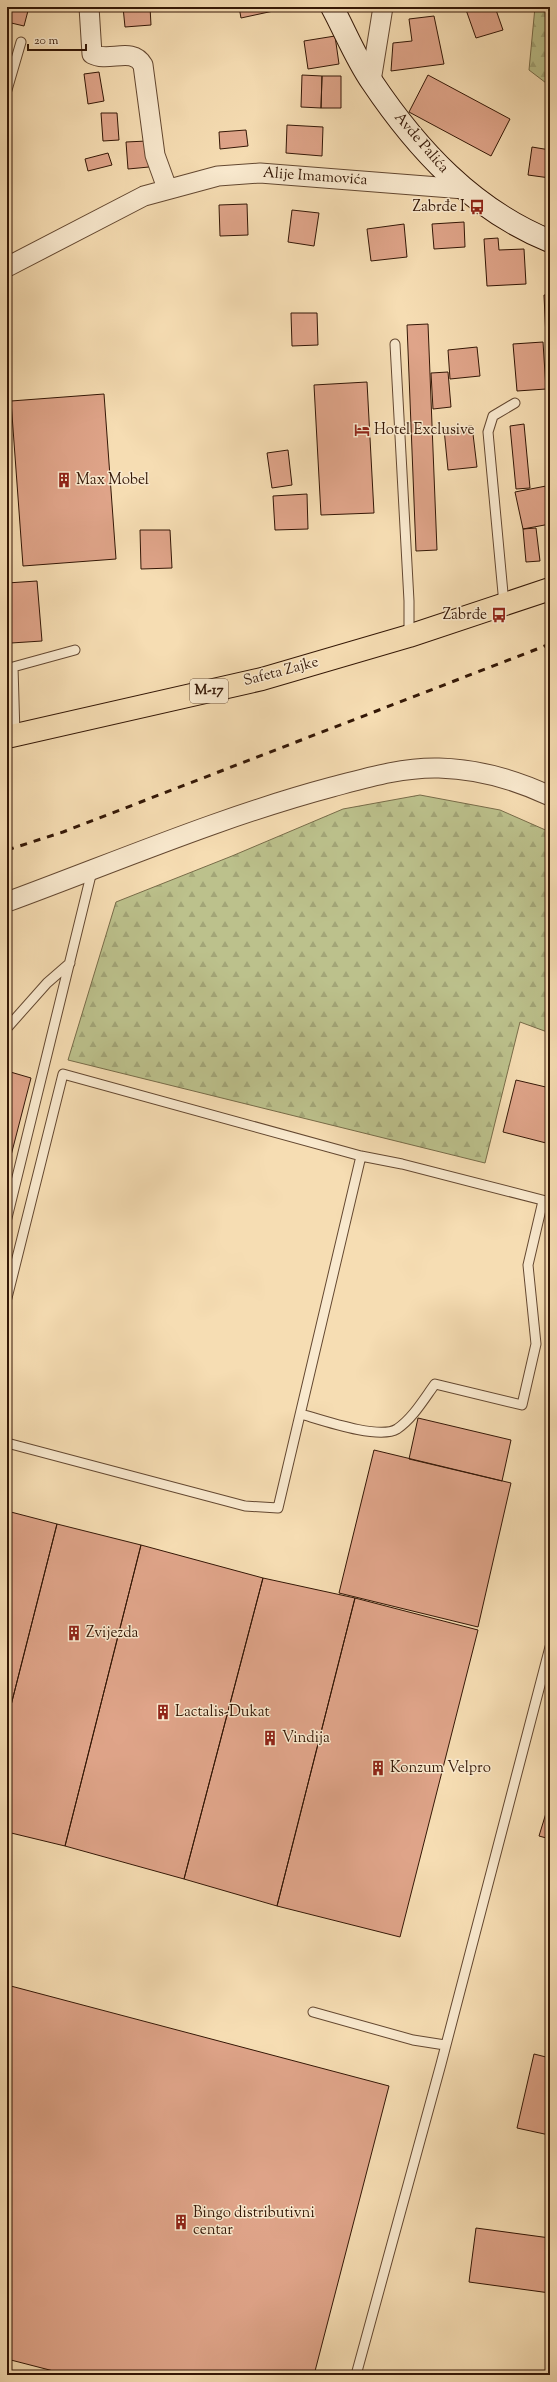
<svg xmlns="http://www.w3.org/2000/svg" width="557" height="2382" viewBox="0 0 557 2382" font-family="'Sorts Mill Goudy',serif">
<style>
.forest{fill:url(#forest-firs);stroke:#786c49}
.building{fill:#dfa489;stroke:#341706}
.lines{fill:none;stroke-linecap:round;stroke-linejoin:round}
.lane-casing{stroke:#644831;stroke-width:11}
.street-casing{stroke:#644831;stroke-width:21}
.secondary-casing{stroke:#341706;stroke-width:24}
.primary-casing{stroke:#341706;stroke-width:24}
.lane{stroke:#f9e9ce;stroke-width:9}
.street{stroke:#f9e9ce;stroke-width:19}
.secondary{stroke:#f9e9ce;stroke-width:22}
.primary{stroke:#f6ddb3;stroke-width:22}
.rail{stroke:#341706;stroke-width:3;stroke-dasharray:7 7;stroke-linecap:butt}
.labels{text-anchor:middle;dominant-baseline:central;stroke-width:3;stroke-linejoin:round;paint-order:stroke}
.shield{fill:#f9e9ce;stroke:#6f5642;stroke-width:1}
.shield-label{font-size:14px;font-weight:bold;fill:#341706}
.street-label{font-size:15px;fill:#341706;stroke:#f9e9ce}
.poi-label{font-size:15px;fill:#341706;stroke:#f9e9ce;text-anchor:start}
</style>
<defs>
<pattern id="forest-firs" width="22" height="20" patternUnits="userSpaceOnUse"><rect width="22" height="20" fill="#bcc18c"/><path d="M5 1l3.5 6h-7zM16 11l3.5 6h-7z" fill="#a2a577"/></pattern>
</defs>
<rect width="100%" height="100%" fill="#f6ddb3"/>
<filter id="stains"><feTurbulence type="fractalNoise" baseFrequency=".005" numOctaves="4"/><feColorMatrix values="0 0 0 0 .2 0 0 0 0 .09 0 0 0 0 .02 0 0 0 .5 -.17"/></filter>
<radialGradient id="worn" r=".72"><stop offset=".6" stop-color="#630" stop-opacity="0"/><stop offset="1" stop-color="#630" stop-opacity=".3"/></radialGradient>
<path class="forest" d="M535,7H550V86L529,70Z
M420,795L500,810L550,832V1033L520,1022L485,1163L68,1060L116,902L232,856L343,809Z"/>
<path class="building" d="M7,7H29L24,26L7,22Z
M123,7H150L151,25L125,27Z
M239,7H278V10L241,18Z
M465,7H495L503,30L476,38Z
M434,16L444,64L391,71L393,43L412,41L409,19Z
M335,36L339,64L308,69L304,41Z
M99,72L104,101L88,104L84,74Z
M302,75L322,76L321,108L301,107Z
M428,75L510,119L491,156L409,112Z
M322,76H341V108H321Z
M101,113H117L119,140L103,141Z
M287,125L323,127L322,156L286,153Z
M246,130L248,146L220,149L219,132Z
M147,141L149,167L128,169L126,142Z
M532,147L550,150V178L528,175Z
M108,153L112,165L88,171L85,159Z
M247,204L248,235L220,236L219,205Z
M292,210L319,213L314,246L288,242Z
M464,222L465,247L434,249L432,224Z
M404,224L407,257L371,261L367,229Z
M498,238L499,250L524,249L526,284L487,286L484,239Z
M544,295H550V337L546,338Z
M291,313H317L318,345L292,346Z
M428,324L437,550L416,551L407,325Z
M543,342L546,389L517,391L513,344Z
M477,347L480,376L450,379L448,350Z
M448,372L451,407L433,409L431,373Z
M367,382L374,513L321,515L314,385Z
M104,394L116,559L23,566L11,401Z
M524,424L530,488L516,489L510,426Z
M472,426L477,467L448,470L444,429Z
M288,450L292,485L272,488L267,453Z
M546,486L550,505V524L523,529L515,492Z
M307,494L308,529L275,530L273,496Z
M536,528L540,561L526,562L523,529Z
M140,530H170L172,568L141,569Z
M37,581L42,641L11,643L7,583Z
M7,1071L31,1078L7,1171Z
M516,1080L550,1088V1144L503,1132Z
M418,1418L511,1440L502,1481L409,1459Z
M374,1450L511,1483L478,1627L339,1593Z
M7,1511L57,1524L7,1721Z
M57,1524L141,1545L65,1846L7,1832V1721Z
M141,1545L263,1578L184,1879L65,1846Z
M263,1578L355,1598L277,1906L184,1879Z
M355,1598L478,1630L400,1937L277,1906Z
M550,1800V1839L539,1836Z
M7,1985L389,2086L314,2375H69L7,2359Z
M534,2054L550,2058L549,2135L517,2128Z
M476,2228L550,2238V2293L469,2282Z"/>
<g class="lines">
<g class="lane-casing">
<path id="lane" d="M7,90L21,42
M395,344L409,601V636
M504,604L488,432L493,416L515,403
M15,735L13,667L75,650
M7,1028L47,983L70,963
M7,1218L92,871
M7,1298L63,1074L361,1156L402,1164L550,1202
M301,1414C322,1420 379,1440 397,1429C413,1418 424,1399 435,1384L522,1405L536,1344L528,1265L543,1201
M7,1443L245,1506L278,1508L361,1156
M313,2012L413,2040L445,2045
M356,2375L441,2064L550,1647"/>
</g>
<g class="street-casing">
<path id="street" d="M89,7L92,54C109,63 132,46 143,65L155,155L167,188
M371,81L383,7
M7,267L144,196L218,176L260,173L464,189
M7,902C113,863 223,816 332,787C366,778 403,767 439,768C477,769 516,780 550,796"/>
</g>
<g class="secondary-casing">
<path id="secondary" d="M332,7C345,31 356,59 372,82C417,149 473,210 550,241"/>
</g>
<g class="primary-casing">
<path id="primary" d="M7,737L262,679L409,636L550,589"/>
</g>
<use href="#lane" class="lane"/>
<use href="#street" class="street"/>
<use href="#secondary" class="secondary"/>
<use href="#primary" class="primary"/>
<path class="rail" d="M7,850L63,832L550,644"/>
</g>
<defs>
<g id="bus-bare" transform="scale(1.2)"><path d="M-5-6H5V4H4V6H2V4H-2V6H-4V4H-5ZM-3.5-4V0h7V-4ZM-3.5 1.2v1.5H-2V1.2ZM2 1.2v1.5H3.5V1.2Z" fill="#8f2418" stroke="#f9e9ce" stroke-width="2.5" paint-order="stroke"/></g>
<g id="hotel-bare" transform="scale(1.2)"><path d="M-6-4.5h1.5V1H6V5H4.5V3h-9V5H-6ZM-4 0a1.8 1.8 0 1 1 3.6 0ZM.5 0V-2.5h3Q6-2.5 6 0Z" fill="#8f2418" stroke="#f9e9ce" stroke-width="2.5" paint-order="stroke"/></g>
<g id="building-bare" transform="scale(1.2)"><path d="M-4-6H4V6H1V3H-1V6H-4ZM-2.5-4.3h1.7v1.8h-1.7ZM.8-4.3h1.7v1.8H.8ZM-2.5-1h1.7V.8h-1.7ZM.8-1h1.7V.8H.8Z" fill="#8f2418" stroke="#f9e9ce" stroke-width="2.5" paint-order="stroke"/></g>
</defs>
<g fill-rule="evenodd">
<use href="#bus-bare" x="477" y="207"/>
<use href="#hotel-bare" x="362" y="430"/>
<use href="#building-bare" x="64" y="480"/>
<use href="#bus-bare" x="499" y="615"/>
<use href="#building-bare" x="74" y="1633"/>
<use href="#building-bare" x="163" y="1712"/>
<use href="#building-bare" x="270" y="1738"/>
<use href="#building-bare" x="378" y="1768"/>
<use href="#building-bare" x="181" y="2222"/>
</g>
<g class="labels">
<rect class="shield" x="190" y="679" width="38" height="24" rx="3"/>
<g class="shield-label">
<text x="209" y="691">M-17</text>
</g>
<g class="street-label">
<text transform="translate(421 143) rotate(49)">Avde Palića</text>
<text transform="translate(315 177) rotate(4)">Alije Imamovića</text>
<text transform="translate(281 672) rotate(-15)">Safeta Zajke</text>
</g>
<g class="poi-label">
<text x="465" y="207" text-anchor="end">Zabrđe I</text>
<text x="374" y="430">Hotel Exclusive</text>
<text x="76" y="480">Max Mobel</text>
<text x="487" y="615" text-anchor="end">Zabrđe</text>
<text x="86" y="1633">Zvijezda</text>
<text x="175" y="1712">Lactalis-Dukat</text>
<text x="282" y="1738">Vindija</text>
<text x="390" y="1768">Konzum Velpro</text>
<text x="193" y="2213">Bingo distributivni<tspan x="193" dy="17">centar</tspan></text>
</g>
</g>
<rect width="557" height="2382" fill="none" stroke="#f6ddb3" stroke-width="24"/>
<rect x="8" y="8" width="541" height="2366" fill="none" stroke="#341706" stroke-width="2"/>
<rect x="12" y="12" width="533" height="2358" fill="none" stroke="#341706"/>
<path d="M28 44v6h58v-6" fill="none" stroke="#341706" stroke-width="2"/>
<text x="34" y="44" font-size="12" fill="#341706" stroke="#f9e9ce" stroke-width="3" paint-order="stroke">20 m</text>
<rect width="100%" height="100%" filter="url(#stains)"/>
<rect width="100%" height="100%" fill="url(#worn)"/>
</svg>
